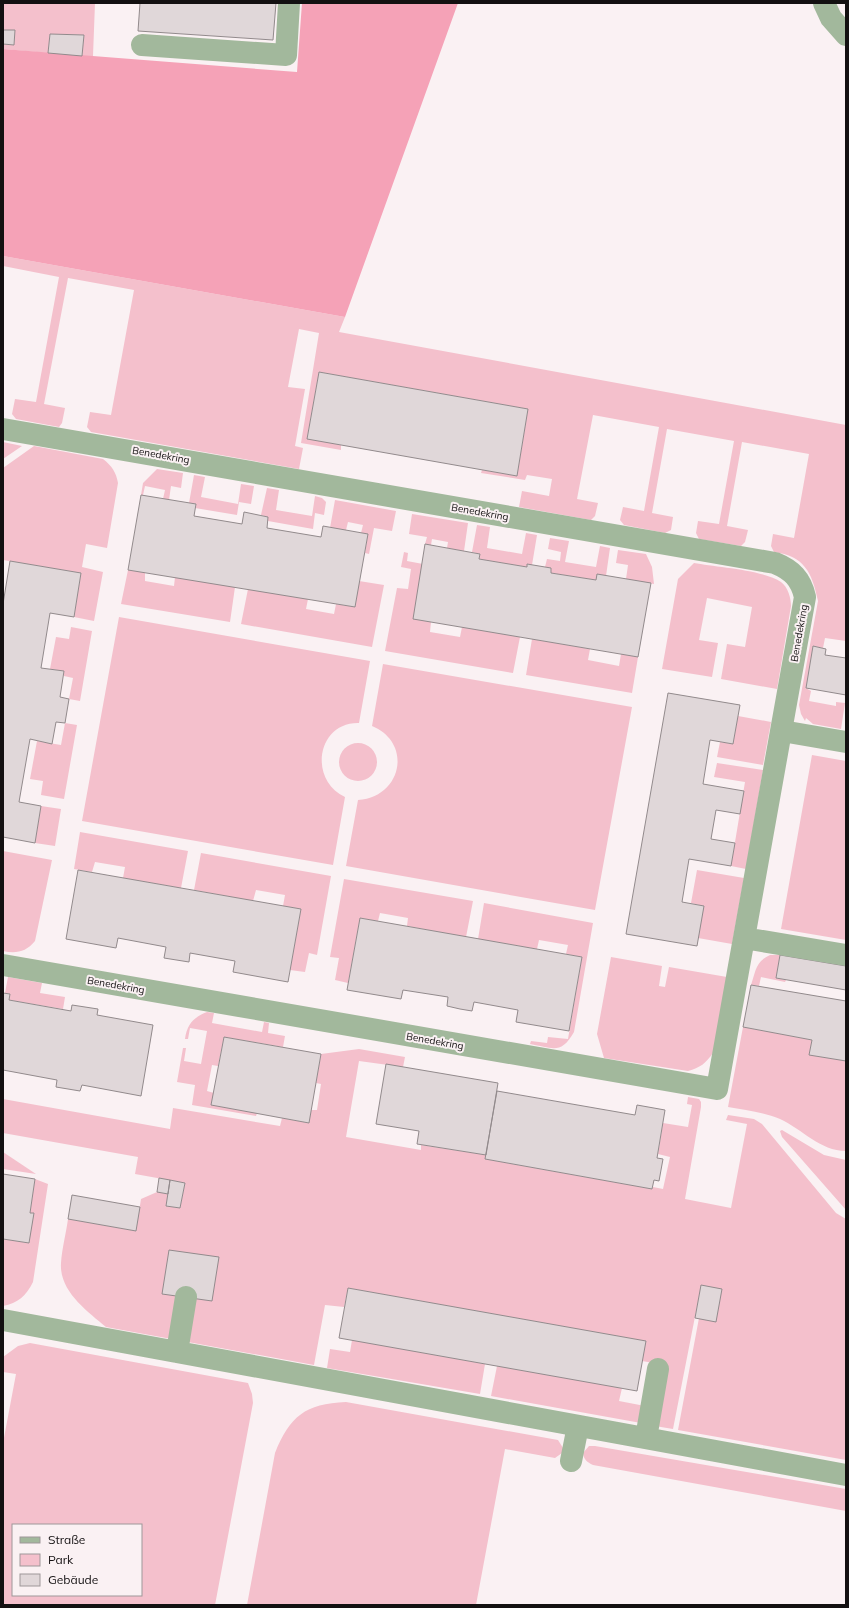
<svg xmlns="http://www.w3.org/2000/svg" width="849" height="1608" viewBox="0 0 849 1608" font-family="Mulish,sans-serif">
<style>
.green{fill:#f4c0cc;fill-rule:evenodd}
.forest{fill:#f5a2b7}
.building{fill:#e0d7d9;stroke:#928a8c}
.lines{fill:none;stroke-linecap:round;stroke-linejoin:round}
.minor{stroke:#a2b89c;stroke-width:22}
.labels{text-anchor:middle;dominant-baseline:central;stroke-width:4;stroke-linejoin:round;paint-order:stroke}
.street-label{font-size:10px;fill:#131011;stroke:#faf1f3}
</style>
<rect width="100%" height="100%" fill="#faf1f3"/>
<path class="green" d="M3,3H95L93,56H82L84,35L50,34L48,53L3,49V44L14,45L15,31L3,30Z
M3,256L345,317L339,332L846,425V641L825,638L823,648L813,646L806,688L811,691L809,701L836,706V702L845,703L841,729L813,724L806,718L805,721L801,714L799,705L818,601C812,572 804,556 774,552L771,546L773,534L794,538L809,454L742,442L727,526L748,530L745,542L741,546L699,539L696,533L698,521L719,524L734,441L667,429L652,513L673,517L671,530L665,533L624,525L620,520L623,507L644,511L659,427L593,415L577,499L598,503L595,516L591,520L519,507L522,491L549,496L552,479L527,475L525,480L481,473L482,470L517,476L528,409L319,372L307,438L341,445V450L301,443L319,333L299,329L288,387L305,389L295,446L303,448L299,469L91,432L87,427L90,412L111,415L134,290L68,278L44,404L65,408L62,423L59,427L16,419L12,414L15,399L36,402L59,277L3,266Z
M3,442L22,446L3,459Z
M34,446L103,459C112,466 116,472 118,483L107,548L86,544L82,567L103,572L94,621L74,617L81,573L3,560V468Z
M157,469L183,473L181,488L171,486L169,500L163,499L165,490L145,486L143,495H141L143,483Z
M194,475L205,477L201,497L238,504L241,484L254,486L251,504L239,502L237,515L195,508L196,504L189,503Z
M267,488L279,490L276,510L312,516L315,496L322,498L326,502L324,515L315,513L313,529L268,521V517L261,515Z
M335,500L396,511L392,531L374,528L369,554L365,553L368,534L361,533L363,525L348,522L346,530L330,528Z
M412,514L468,523L464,551L447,548L448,542L432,539L431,545L425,544L427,537L409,534Z
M477,525L490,527L487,548L522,554L526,533L537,535L532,565L527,564V567L479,559L480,554L472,552Z
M550,538L569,541L565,562L596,567L600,546L610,548L606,576L596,580L551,573V568L545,567L547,559L560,561L561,552L548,549Z
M618,550L646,554L652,567L654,584L626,579L628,565L616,563Z
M404,552L408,553L407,561L423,564L431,622L430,632L460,637L462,627L520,637L513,673L385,651L397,588L408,589L411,569L401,567Z
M694,563C715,567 764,570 781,582C788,587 791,598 791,606L777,689L721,679L727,644L745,647L752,607L707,598L699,640L718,643L712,677L662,669L678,579Z
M128,570L145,572V581L174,586L175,577L235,587L230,622L121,604Z
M359,581L384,585L372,647L241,624L248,589L308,599L306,609L334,614L336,604L355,607Z
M119,617L370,661L359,723C317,722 308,780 345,797L333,865L82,821Z
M71,627L92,631L80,701L69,699L73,678L64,676V671L50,669L56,637L69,639Z
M532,639L590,649L588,660L619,666L621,654L638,657L632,693L526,675Z
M383,664L632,707L595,910L346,866L358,800C402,797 413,743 372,726Z
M738,716L771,722L763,765L717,757L720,742L733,744Z
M65,723L77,725L64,799L41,795L43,781L30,779L37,741L61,745Z
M339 762a19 19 0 1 1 38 0a19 19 0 1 1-38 0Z
M812,755L846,761V940L781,929Z
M717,763L763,770L746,869L731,866L745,782L714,777Z
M41,806L61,809L55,846L35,843Z
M80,832L188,851L181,888L123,878L125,867L95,862L92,872L74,869Z
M3,851L52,860L35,941C26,952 16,954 3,951Z
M201,853L331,876L317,955L309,953L305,972L290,970L301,909L283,906L285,895L256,890L253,901L194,890Z
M697,870L744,878L732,944L698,938L703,906L691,903Z
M344,879L473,901L466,937L407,926L408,918L380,913L378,921L360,918L348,983L335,980L339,958L330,957Z
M484,903L593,923L574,1032C561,1055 553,1048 530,1044L531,1041L547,1043L548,1037L568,1039L582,957L566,954L568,945L539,940L537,949L478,939Z
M770,955H780L776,978L786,980L785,982L761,977L759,986L751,985C756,971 755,962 770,955Z
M611,957L662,966L659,986L665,987L669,967L727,977L713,1053C706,1063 700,1068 688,1071L604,1058L597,1034Z
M8,977L42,983L40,993L65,997L63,1009L9,1000L10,994L5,993Z
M207,1012L214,1013L212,1023L262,1032L264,1022L269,1023L268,1033L285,1036L283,1047L224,1037L218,1066L212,1065L207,1091L214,1093L211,1105L257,1113L256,1116L192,1105L195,1085L177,1082L183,1048H186L184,1061L201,1064L207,1031L190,1028L188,1039H185C187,1024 194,1017 207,1012Z
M743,1027L812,1040L810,1055L846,1061V1151C820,1151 802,1129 780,1119C763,1112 745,1110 728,1107Z
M359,1049L405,1057L403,1067L359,1061L346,1137L421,1150V1145L486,1155L485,1159L652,1189L653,1187L663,1189L670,1157L658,1154L663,1123L688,1127L692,1105L687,1104L688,1097L699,1099L701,1102V1107L685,1199L731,1208L747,1124L726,1120L728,1115L754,1119L762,1124L836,1213L846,1219V1460L678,1430L699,1318L701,1286L673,1429L655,1426L665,1365L642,1361L645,1341L348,1288L344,1307L325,1305L314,1365L106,1327C87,1311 59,1291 61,1263C62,1248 66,1234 68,1219L136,1231L141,1199L157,1192L168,1194L166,1206L180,1208L185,1183L135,1174L138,1157L3,1133V1099L170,1129L173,1108L280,1126L282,1118L309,1123L311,1110H317L321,1084L316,1083L321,1054Z
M782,1130L824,1155L846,1160V1210L782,1137L780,1131Z
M3,1152L36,1174L3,1169Z
M35,1179L48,1184L33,1282C26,1296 18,1303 3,1306V1239L29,1243L33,1213H30Z
M352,1340L485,1364L480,1394L327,1368L330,1349L350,1352Z
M30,1343L248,1383L252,1394L253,1403L215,1605H3V1443L16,1374L3,1372V1357L18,1346ZM13,1525H141V1595H13Z
M497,1366L622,1388L619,1401L645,1406L641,1423L491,1396Z
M346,1402L558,1440L563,1448L562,1453L555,1458L505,1449L476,1605H247L275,1453C290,1416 305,1404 346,1402Z
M589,1446H595L846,1489V1511L593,1465C587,1462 584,1460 583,1453Z"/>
<path class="forest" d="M302,3H458L345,317L3,256V49L297,72Z"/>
<path class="building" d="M140,3H276L273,40L138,31Z
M3,30H15L14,45L3,44Z
M50,34L84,35L82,56L48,53Z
M319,372L528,409L517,476L307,439Z
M141,495L196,504L194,516L242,524L244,512L268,517L267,528L321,537L323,526L368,534L355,607L128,570Z
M425,544L480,554L479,559L527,567V564L551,568V573L596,580L597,574L651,583L638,657L413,619Z
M10,561L81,573L74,617L50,613L41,668L64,671L60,697L69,699L65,723L56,722L52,744L30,739L19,802L41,806L35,843L3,837V604Z
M813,646L826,649L825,655L846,658V695L806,688Z
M668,693L740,705L733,744L710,740L703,784L744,791L740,814L716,810L711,839L735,843L731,866L689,859L682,902L704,906L697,946L626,934Z
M78,870L301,909L288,982L233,972L235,961L190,953L189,962L164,958L166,947L118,938L116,948L66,939Z
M360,918L582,957L569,1031L516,1022L518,1010L474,1002L472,1011L460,1009L447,1006L448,997L403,990L401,999L347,990Z
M780,955L846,966V990L776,978Z
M751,985L846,1001V1061L809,1055L812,1040L743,1027Z
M3,993L10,994L9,1000L71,1011L72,1005L98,1009L97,1015L153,1025L141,1096L82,1085L80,1091L56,1087L57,1080L3,1070Z
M224,1037L321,1054L309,1123L211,1105Z
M386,1064L498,1083L486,1155L417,1144L419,1131L376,1124Z
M497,1091L635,1115L637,1105L665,1110L657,1158L663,1159L659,1181L654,1180L652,1189L485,1159Z
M3,1174L35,1179L30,1213H34L29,1243L3,1239Z
M159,1178L170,1180L168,1194L157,1192Z
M170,1180L185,1183L180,1208L166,1206Z
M72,1195L140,1207L136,1231L68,1219Z
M169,1250L219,1257L212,1301L162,1294Z
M701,1285L722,1289L716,1322L695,1318Z
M348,1288L646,1341L637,1391L339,1338Z"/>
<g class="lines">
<path class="minor" d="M824,3L831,18L846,35
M142,45L286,55L289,3
M3,429L775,563C792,570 801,579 805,597L717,1089L3,965
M782,731L846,742
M744,938L846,955
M3,1320L846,1475
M177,1352L186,1297
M646,1438L658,1369
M571,1461L578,1426"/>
</g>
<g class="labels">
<g class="street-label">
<text transform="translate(161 455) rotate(10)">Benedekring</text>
<text transform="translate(480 512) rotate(10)">Benedekring</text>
<text transform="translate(799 633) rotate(-80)">Benedekring</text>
<text transform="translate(116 985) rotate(10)">Benedekring</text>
<text transform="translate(435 1041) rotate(10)">Benedekring</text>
</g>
</g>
<rect width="849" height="1608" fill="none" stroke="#131011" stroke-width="8"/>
<rect x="12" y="1524" width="130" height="72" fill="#faf1f3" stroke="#9e9799"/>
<rect x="20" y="1537" width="20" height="6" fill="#a2b89c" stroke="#9e9799"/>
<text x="48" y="1544" font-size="12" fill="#131011">Straße</text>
<rect x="20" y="1554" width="20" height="12" fill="#f4c0cc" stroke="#9e9799"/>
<text x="48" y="1564" font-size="12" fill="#131011">Park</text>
<rect x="20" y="1574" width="20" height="12" fill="#e0d7d9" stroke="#9e9799"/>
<text x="48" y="1584" font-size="12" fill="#131011">Gebäude</text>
</svg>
